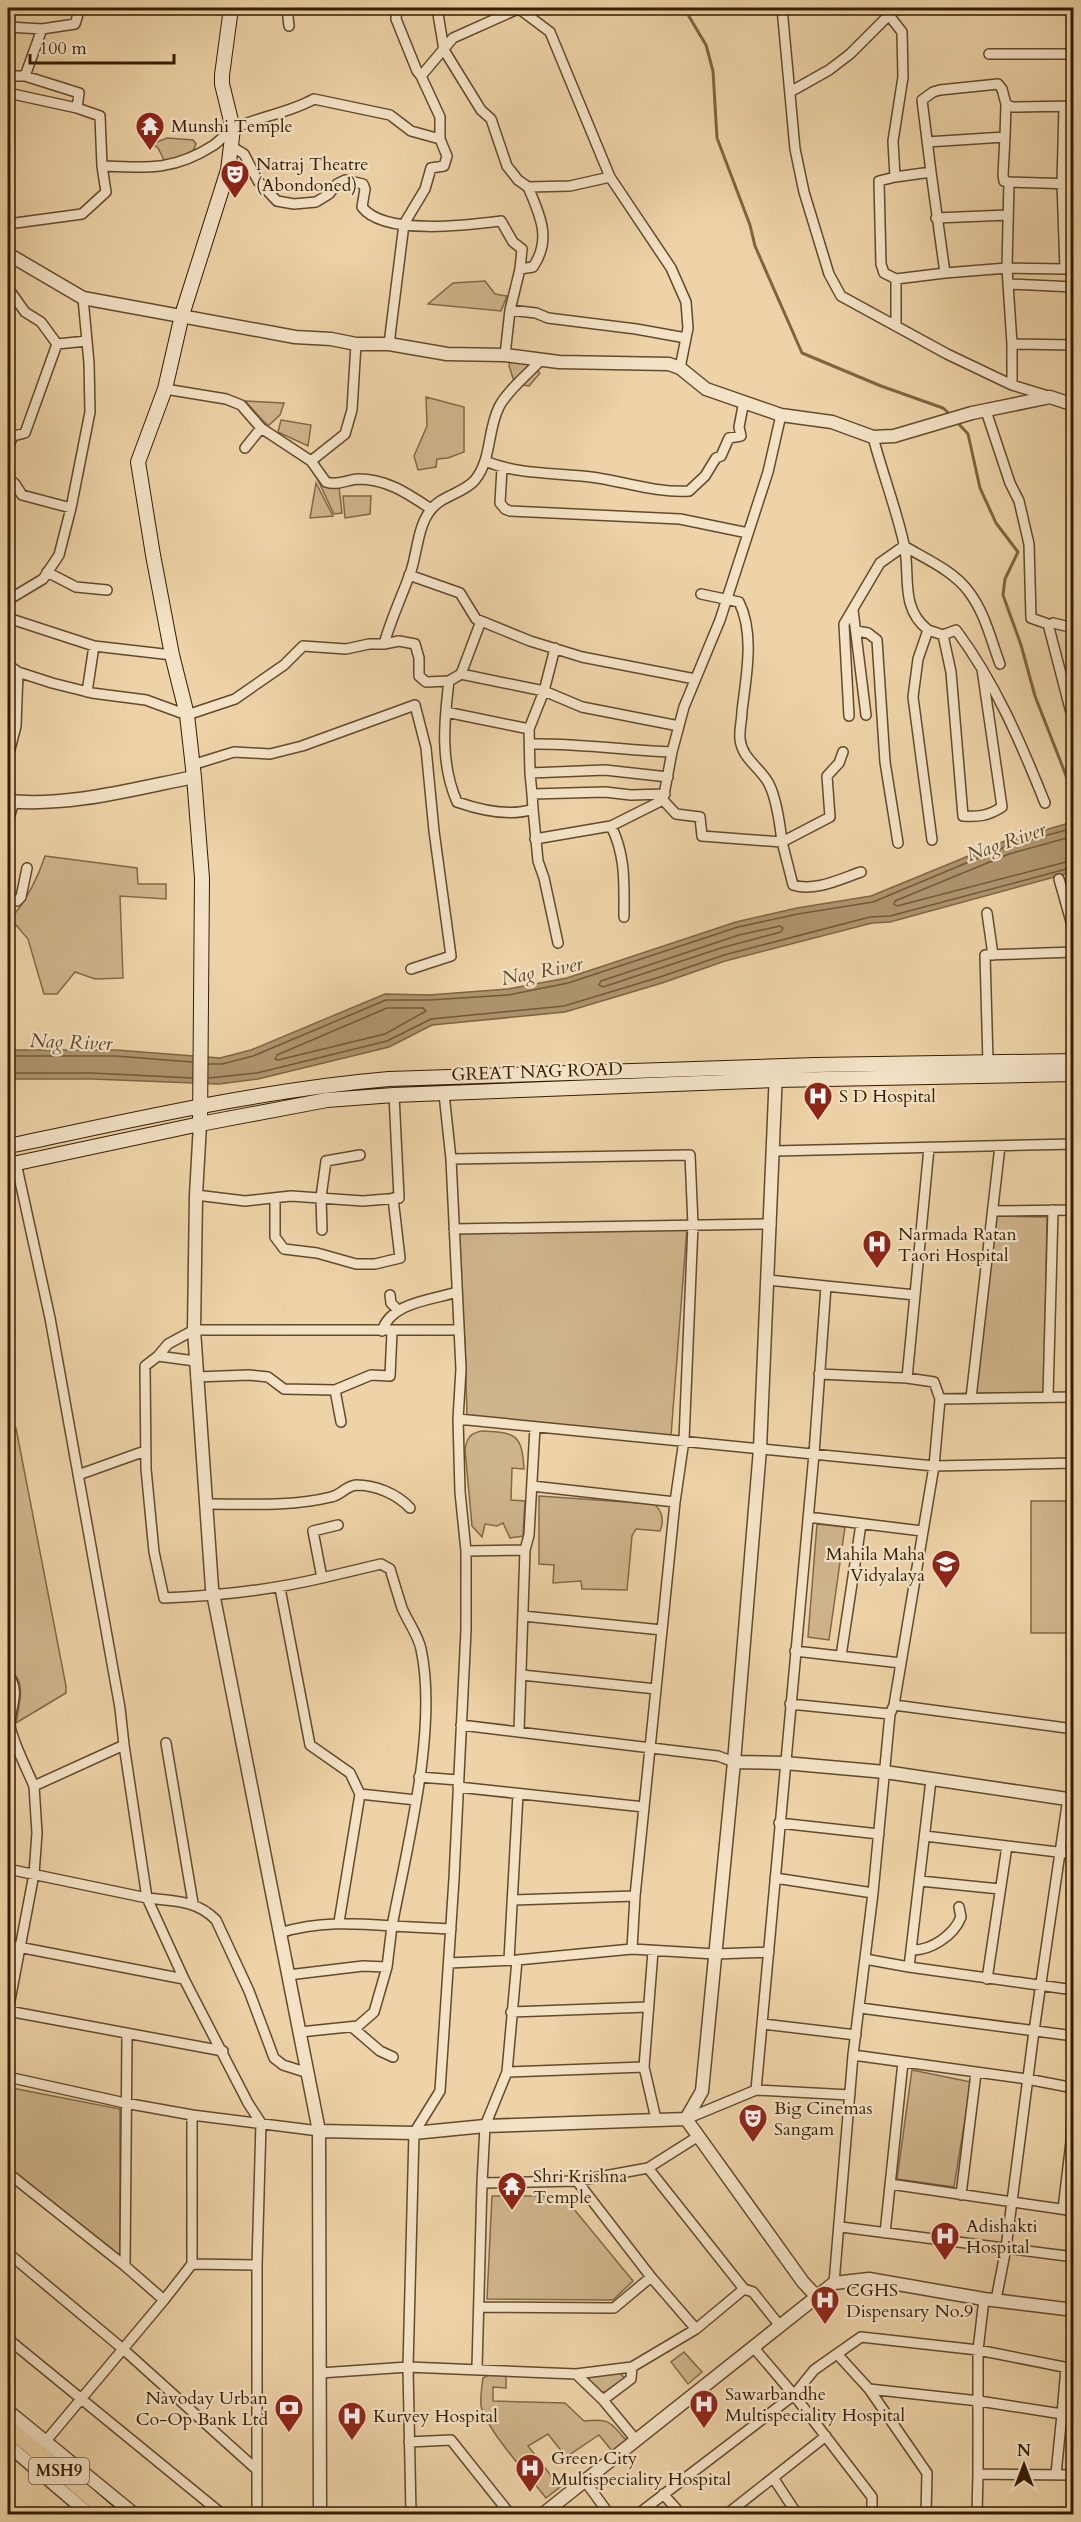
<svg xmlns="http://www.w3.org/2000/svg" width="1081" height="2522" viewBox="0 0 1081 2522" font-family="Cardo,serif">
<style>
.green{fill:#ceb48b;stroke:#826846;stroke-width:1.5}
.water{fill:#ae956e;stroke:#7e6542;stroke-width:1.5}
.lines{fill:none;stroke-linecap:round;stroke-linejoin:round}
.shore{stroke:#725937;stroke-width:1.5}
.stream{stroke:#7e6542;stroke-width:3}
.minor-casing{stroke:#634a2a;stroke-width:12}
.tertiary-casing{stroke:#634a2a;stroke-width:15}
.secondary-casing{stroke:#351d00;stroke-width:16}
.primary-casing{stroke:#351d00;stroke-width:18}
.minor{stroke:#f3e2c6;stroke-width:9}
.tertiary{stroke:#f3e2c6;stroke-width:12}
.secondary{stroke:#f3e2c6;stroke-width:14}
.primary{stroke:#edd3a7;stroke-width:15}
.labels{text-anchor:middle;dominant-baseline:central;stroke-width:4.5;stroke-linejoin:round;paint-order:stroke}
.shield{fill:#f3e2c6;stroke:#6e583b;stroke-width:1.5}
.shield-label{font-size:16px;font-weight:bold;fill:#351d00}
.poi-label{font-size:18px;fill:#351d00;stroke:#f3e2c6;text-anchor:start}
.street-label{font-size:18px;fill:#351d00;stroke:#f3e2c6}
.water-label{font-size:20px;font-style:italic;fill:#5f4726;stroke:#f3e2c6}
</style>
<rect width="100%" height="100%" fill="#edd3a7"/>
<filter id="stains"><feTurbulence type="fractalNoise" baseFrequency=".00333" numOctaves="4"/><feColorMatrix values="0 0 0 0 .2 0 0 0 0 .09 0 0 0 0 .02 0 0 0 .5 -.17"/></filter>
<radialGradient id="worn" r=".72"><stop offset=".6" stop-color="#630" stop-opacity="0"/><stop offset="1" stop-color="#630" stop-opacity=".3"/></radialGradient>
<path class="green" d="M167,138L193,140L196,144C191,159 179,159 165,162L158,148L152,144Z
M485,281L495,294L507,296L501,311L428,304L453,283Z
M510,361L532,365L540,373L529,386L515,384L509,366Z
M426,397L464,407V452L448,458L437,459L436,467L418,470L414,456L427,426Z
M245,401L284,403L280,415L268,426Z
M281,420L311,425L308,446L278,432Z
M314,472L339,487L342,513L334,514Z
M316,483L333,516L310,518Z
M343,496H371L370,514L345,518Z
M45,856L137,868L138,884H166V899L120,896L123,978L95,979L75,972L57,994H44L28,939L11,919C27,899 37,881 45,856Z
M996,1216L1047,1217L1044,1393H976Z
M687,1228L671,1436L467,1416L465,1344L457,1231Z
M16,1428L66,1686V1693L16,1723C19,1703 28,1681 8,1669V1639L10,1632L8,1630V1430Z
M482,1431C515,1433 522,1433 524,1469L512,1468L511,1500L525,1501L523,1536L510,1538L503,1523L497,1526L485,1524L482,1537L472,1526L465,1449C467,1438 470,1433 482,1431Z
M539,1496L654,1504C663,1511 664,1522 660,1531L636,1529L632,1536L627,1590L582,1589L581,1581L553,1583L554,1565L539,1564Z
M1031,1501H1073V1633H1031Z
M817,1524L845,1527L829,1640L808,1637Z
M912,2070L971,2082L954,2187L897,2179Z
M12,2088L120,2109V2256L8,2170V2090Z
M492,2196H557L569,2203L633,2281L613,2300L487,2299Z
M684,2352L702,2372L688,2384L671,2362Z
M618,2372L625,2378L608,2392H601L582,2376Z
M491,2374L506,2375V2388L493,2387V2401L565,2403L584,2421C608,2418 610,2421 626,2440L612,2451L599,2435L566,2457L548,2434L528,2446L560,2487L546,2498C529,2476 487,2431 481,2406C480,2397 482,2386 483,2378Z"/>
<path class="water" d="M1073,822V872L890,922L872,923L725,961L662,983L565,1012L432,1025L389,1047L258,1079L219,1084L92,1079H8V1050H116L220,1058L251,1050L385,994L429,995L508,989L567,978L736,922L797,908L871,896L1005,841Z"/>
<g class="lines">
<path class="shore" d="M1074,836L1009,854L895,901L894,904L897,906L1074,860
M780,926L783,928L781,932L721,948L603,987L599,985L601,981L739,935Z
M387,1008H423L426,1011L385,1034L278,1060L275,1059L277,1055Z
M8,1056H116L192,1062
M209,1064H222L253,1056L386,1000H429L508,995L568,983L738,927L798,914L873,902L1007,846L1074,828
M8,1073H92L192,1078
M209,1078L257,1073L387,1041L431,1019L564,1006L660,977L724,955L870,917L890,916L1074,867"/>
<path class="stream" d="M684,8L706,45L713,71L717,138L750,225L755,246L802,353L881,386L943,408L952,416
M956,421L968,434L980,488L996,523L1018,552L1005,579L1003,595L1021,645L1035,696L1074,796"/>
<g class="minor-casing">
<path id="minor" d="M287,8L289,26
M397,8L396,19L417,71L421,76L453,38L520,8
M437,8L444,50L481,110L491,119L507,166L518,180L528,187L570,186L610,177
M518,8L550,32L610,177L671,268L686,302L688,328L680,368
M782,8L795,149L804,192L829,274L841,296L947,354L1012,385L1048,396
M888,14L902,32L903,77L893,141L895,177L879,181L881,264L884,273L896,279V325
M8,27L42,29
M989,54H1074
M8,76H25
M790,92L829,70L850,54L896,8
M8,93L77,108L100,116L102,166L106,192L82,214L8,224
M1064,107L1062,183L1065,269L1007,268L1012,344L1074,345
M77,108L79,93L25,76L42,29L75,24L80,8
M1005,137L1006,104
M927,142L1005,137L1003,175L1004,181L1009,182
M231,146L244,154L258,181L277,201L294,204L316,202L329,194L337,184L345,180L363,184L365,189L362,207C384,236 469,225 501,221L513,242L522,249L520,269L510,310L505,355
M102,166C146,168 174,171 214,145C221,140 227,132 235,128C261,116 289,113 314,99L390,115L411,131L440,139
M895,177L931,172L922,100L933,92L940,90L998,84L1002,89L1006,104L1012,107L1074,106
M936,218L1008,215
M520,269L533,267C552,239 540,215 528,187
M945,273L1007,268L1009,182L1074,184
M896,279L945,273L931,172
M1008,284L1074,287
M8,288L25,312L41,322L57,344
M510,310L536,313L548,318L636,329L686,338
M389,344L404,224L425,189L431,168L444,166L447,156L440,139V117L421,76
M1012,344V385
M165,389L226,399L241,405L261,428L311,461L326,482C337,486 346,480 358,479C387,479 407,493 431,509
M986,411L1010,483L1019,501L1029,544L1031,618L1048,624L1074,724
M873,437C882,472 896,508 904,544C911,575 899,607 928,630L918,659L913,697L932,840
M8,447L13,436L25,433L57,344L87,341
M245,448L261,428
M311,461L345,434L352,410L356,344
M485,461C521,476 561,472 598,478C628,483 659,493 689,491L705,476L716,458L721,456L729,438L741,436L739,427L744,401
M502,468L500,503L505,509L510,511L680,519L748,533
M8,478L15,484L22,495L71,508
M47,572L76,587L107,590
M409,575L460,593L476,619L530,641L582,657L695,679
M701,594L739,602C755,634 746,677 742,711C742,720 739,730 740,739C742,759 760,767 769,784C777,800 780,824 782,842L830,817L827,776L839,763L843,752
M8,600L43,579L59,555L71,508L90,412L89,363L83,298
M853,610L866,715
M8,618L94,646L172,655
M481,621L461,674L449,681C444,722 440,763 457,802C480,810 510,817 533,809L532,794L605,792L631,795L665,794
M1053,623L1074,628
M928,630L943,635L951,672L963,816C979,817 988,816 1002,807L982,669
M856,631L868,633L877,640L885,762L898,843
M943,635L956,630C995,682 1021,743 1045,803
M384,644L399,641L415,644L419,658V676L426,682L449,681
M8,665L18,672L52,683L92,693L146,700L187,715L235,699L284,665L303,646L346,649L369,644H384C391,619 402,596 411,571C417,553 418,526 430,511C441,495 463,494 475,480C492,459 487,431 499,407C506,392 529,373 541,360
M461,674L544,691L582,707L679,726
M87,692L94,646
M446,712L529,729
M849,716L844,624L880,563L904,546C926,559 954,571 969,592C985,613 991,640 1000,664
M530,744C577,743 624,750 672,752
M8,757L16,726L18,672
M192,765L234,752L270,754L302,746L415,705L426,748L434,831L451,956L411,969
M530,773L529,729L544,691L555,648
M532,794L530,773L605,770L668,777
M663,800L676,814L700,817L702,836L782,842L793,885C815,892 840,879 861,872
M533,809L538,861L544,878L558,943
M8,821L14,802
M611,826C626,856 624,884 624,917
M535,839L611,826L663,800L672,752L684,707L720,620L768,472L781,415
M1059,879L1074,932
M8,899L17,901L21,897L27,868
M987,913L993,955
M988,1062L985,955L1074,952
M774,1151L1074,1144
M451,1159L690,1155L693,1225L684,1440L675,1502L656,1689L635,1896L632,1949
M16,1163L50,1318L120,1708L124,1745
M196,1195L245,1201L291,1196L363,1201L399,1198L394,1095
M275,1198V1237L284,1249L317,1253L356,1264H375L400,1258L393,1198
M993,1211L1074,1210
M454,1229L771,1224
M322,1230L321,1197L326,1161L360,1155
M768,1280L826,1286
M390,1295L391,1303L398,1310
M915,1295L907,1378L934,1382L940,1399
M382,1331C391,1302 432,1300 457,1292
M158,1356L168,1344L194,1330H458
M195,1361L158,1356L145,1366L146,1469L154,1552L164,1598C217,1596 271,1590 322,1578L313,1531L338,1525
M819,1374L907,1378
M196,1377L249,1375L268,1377L284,1389L335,1390L371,1375L390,1376L392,1332
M335,1390L341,1422
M1048,1397L1053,1210
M971,1398L1000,1146
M458,1419L934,1466L1074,1463
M78,1475L145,1451
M532,1486L675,1502
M205,1504C247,1504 291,1507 331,1497C341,1495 346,1486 356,1485C376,1485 397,1494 410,1508
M808,1517L922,1531
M466,1551L525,1550
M280,1588L310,1745L350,1773L360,1794L339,1922
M523,1616L662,1630
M795,1651L901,1663
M841,1656L861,1524
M8,1675C21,1692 10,1706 10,1724C10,1736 29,1774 34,1786
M522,1675L656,1689
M790,1704L890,1714
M894,1705L1074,1729
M461,1725L718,1756L734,1762
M519,1731L525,1550L529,1535L535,1427
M166,1743L193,1903
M419,1777L458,1780
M931,1780L909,1967L1074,1990
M458,1787L644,1807
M360,1794L416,1800
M779,1823L879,1834
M925,1836L1074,1854
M8,1869L147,1898L184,1979L248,2103L261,2123L257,2265V2514
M775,1878L873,1893
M920,1881L1000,1889
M513,1900L635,1896
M279,1933C319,1921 352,1923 392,1926C407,1847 438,1728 421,1649C418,1635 408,1622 402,1608C398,1595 394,1582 390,1569L381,1564L322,1578
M8,1945L184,1979
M911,1950C931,1951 954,1935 961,1917L959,1907
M865,1959L909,1967
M509,1960L518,1794
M449,1963L517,1960L632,1949L715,1954L769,1952
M387,1967L392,1926L451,1929
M288,1975L363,1966L387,1967L374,2012L358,2026L300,2032
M987,1979L1007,1846
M860,2008L1074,2036
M8,2011L34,1874L37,1833L34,1786L124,1745L147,1898C173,1901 197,1900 216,1920L249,1991L274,2058L283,2065L308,2073
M8,2011L223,2051
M511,2012L648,2007
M763,2024L856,2035
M352,2027L380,2051L393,2057
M853,2055L1027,2079L1074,2088
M644,2067L656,2119
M507,2072L644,2067L653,1951
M8,2077L125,2103L192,2115L319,2131
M756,2090L814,1454L826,1286L915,1295L929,1148
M686,2119L756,2090L850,2095
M8,2173L125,2266L127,2035
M577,2181L648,2168
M482,2183L485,2126L507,2072L517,1960
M890,2184L1074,2211
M961,2195L976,2073
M1063,2209L1071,2142L1073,2088
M841,2227L1074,2257
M885,2233L903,2062
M8,2253L123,2349L164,2300
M192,2264L257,2265
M125,2266L164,2300L192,2264V2115
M834,2283L853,2055L873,1893L890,1714L894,1705L934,1466L940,1399L1074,1397
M744,2289L753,2292L780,2326
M984,2299L978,2350V2474L1074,2475
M996,2300L1006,2248L1034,2031L1068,1798
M480,2307L614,2308L651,2277
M8,2339L222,2514
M754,2348L794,2395L872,2497V2514
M838,2355L869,2389L927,2473L926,2514
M477,2368L482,2183L577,2181L651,2277L696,2329
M320,2373L408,2367L576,2374L603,2400L636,2440
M576,2374L632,2367L696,2329L744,2289L648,2168L697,2137
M869,2389L979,2401L1062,2414L1056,2474
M603,2400L631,2379L632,2367
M1062,2414L1066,2368
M45,2442L123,2349L257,2470
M409,2442L451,2440L510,2514
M774,2479L797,2514
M585,2481L609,2514
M663,2494L681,2514
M411,2514L408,2367L414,2133L440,2091L454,1879L466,1630V1551L460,1492L458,1419L461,1369L451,1159L444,1094
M638,2514L794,2395L814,2370L861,2337L978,2350L1074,2369
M727,2514L826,2436
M977,2514L978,2474"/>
</g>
<g class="tertiary-casing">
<path id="tertiary" d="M8,254L83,298L295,337L331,339L356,344H389L447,354L505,355L559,362L669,364L680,368L706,389L781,415L832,422L873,437L894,436L972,413L1050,397L1074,405
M8,801C69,807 133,789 194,777
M776,1072L760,1449L734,1762L702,2091L686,2119L803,2282L816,2296
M200,1124L196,1195L194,1330L212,1588L319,2131L320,2514
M734,1762L785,1763L885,1772L1074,1800
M319,2131L414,2133L485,2126L686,2119
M8,2411L134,2514
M8,2445L89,2514
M543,2514L834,2283L869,2279L984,2299L1074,2310"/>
</g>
<g class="secondary-casing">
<path id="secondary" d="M200,1124L202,878L194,777L187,715L172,655L153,555L138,462L165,389L182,315L228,170L233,129L222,84V75L231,8
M8,1146C134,1120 260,1090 389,1079L815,1065L1074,1061
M8,1165L200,1124L327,1100L394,1095L776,1080L1074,1074"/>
</g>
<g class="primary-casing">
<path id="primary" d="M8,2427L110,2514"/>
</g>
<use href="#minor" class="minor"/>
<use href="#tertiary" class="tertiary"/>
<use href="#secondary" class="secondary"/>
<use href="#primary" class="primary"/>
</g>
<defs>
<g id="temple-pin" transform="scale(1.5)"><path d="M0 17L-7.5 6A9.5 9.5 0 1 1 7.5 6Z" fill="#8f2418" stroke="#f3e2c6"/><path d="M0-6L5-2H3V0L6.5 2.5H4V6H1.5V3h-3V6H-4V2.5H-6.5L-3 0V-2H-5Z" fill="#fff"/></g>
<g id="theatre-pin" transform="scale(1.5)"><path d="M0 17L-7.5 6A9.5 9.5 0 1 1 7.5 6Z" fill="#8f2418" stroke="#f3e2c6"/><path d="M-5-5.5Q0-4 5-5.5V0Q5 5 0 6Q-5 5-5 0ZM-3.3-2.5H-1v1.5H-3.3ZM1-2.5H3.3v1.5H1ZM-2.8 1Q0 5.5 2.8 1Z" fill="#fff"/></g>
<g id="hospital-pin" transform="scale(1.5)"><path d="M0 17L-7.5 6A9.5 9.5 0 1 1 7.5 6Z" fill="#8f2418" stroke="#f3e2c6"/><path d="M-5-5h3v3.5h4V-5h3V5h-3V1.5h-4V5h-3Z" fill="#fff"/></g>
<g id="university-pin" transform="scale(1.5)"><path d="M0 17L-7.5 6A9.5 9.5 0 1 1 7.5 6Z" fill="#8f2418" stroke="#f3e2c6"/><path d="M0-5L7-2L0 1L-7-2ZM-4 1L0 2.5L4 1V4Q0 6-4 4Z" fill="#fff"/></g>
<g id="bank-pin" transform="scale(1.5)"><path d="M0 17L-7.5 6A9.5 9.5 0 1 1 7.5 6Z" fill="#8f2418" stroke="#f3e2c6"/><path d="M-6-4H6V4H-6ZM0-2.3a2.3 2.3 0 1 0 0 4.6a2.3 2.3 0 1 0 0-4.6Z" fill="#fff"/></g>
</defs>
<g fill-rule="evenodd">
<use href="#temple-pin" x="150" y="126"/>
<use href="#theatre-pin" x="235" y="174"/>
<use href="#hospital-pin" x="818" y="1096"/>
<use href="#hospital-pin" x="877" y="1244"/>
<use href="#university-pin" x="946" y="1564"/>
<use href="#theatre-pin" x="753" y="2118"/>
<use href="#temple-pin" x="512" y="2186"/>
<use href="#hospital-pin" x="945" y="2236"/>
<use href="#hospital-pin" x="825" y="2300"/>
<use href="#hospital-pin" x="704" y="2404"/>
<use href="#bank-pin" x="289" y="2408"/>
<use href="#hospital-pin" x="352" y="2416"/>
<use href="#hospital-pin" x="530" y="2468"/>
</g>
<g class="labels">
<rect class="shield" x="29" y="2458" width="60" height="26" rx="4.5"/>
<g class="shield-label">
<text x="59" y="2471">MSH9</text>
</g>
<g class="poi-label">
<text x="171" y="126">Munshi Temple</text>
<text x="256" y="164">Natraj Theatre<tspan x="256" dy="21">(Abondoned)</tspan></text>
<text x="839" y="1096">S D Hospital</text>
<text x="898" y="1234">Narmada Ratan<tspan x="898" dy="21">Taori Hospital</tspan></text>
<text x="925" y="1554" text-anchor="end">Mahila Maha<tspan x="925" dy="21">Vidyalaya</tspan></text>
<text x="774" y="2108">Big Cinemas<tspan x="774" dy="21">Sangam</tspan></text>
<text x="533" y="2176">Shri Krishna<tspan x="533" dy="21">Temple</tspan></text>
<text x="966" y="2226">Adishakti<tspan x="966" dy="21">Hospital</tspan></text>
<text x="846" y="2290">CGHS<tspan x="846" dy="21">Dispensary No.9</tspan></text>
<text x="725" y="2394">Sawarbandhe<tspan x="725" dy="21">Multispeciality Hospital</tspan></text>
<text x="268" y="2398" text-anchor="end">Navoday Urban<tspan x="268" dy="21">Co-Op Bank Ltd</tspan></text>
<text x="373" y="2416">Kurvey Hospital</text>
<text x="551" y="2458">Green City<tspan x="551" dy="21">Multispeciality Hospital</tspan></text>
</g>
<g class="street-label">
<text transform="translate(537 1072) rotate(-2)">GREAT NAG ROAD</text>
</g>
<g class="water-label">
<text transform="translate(1006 842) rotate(-19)">Nag River</text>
<text transform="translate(542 971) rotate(-11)">Nag River</text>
<text transform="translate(71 1042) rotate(2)">Nag River</text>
</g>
</g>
<rect width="1081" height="2522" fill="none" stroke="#edd3a7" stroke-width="30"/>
<rect x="9" y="9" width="1063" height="2504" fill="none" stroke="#351d00" stroke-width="3"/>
<rect x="15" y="15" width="1051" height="2492" fill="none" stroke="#351d00" stroke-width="1.5"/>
<g transform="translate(1024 2465)" stroke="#f3e2c6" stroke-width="4.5" paint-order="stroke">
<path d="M0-4.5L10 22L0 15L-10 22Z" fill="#351d00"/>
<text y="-9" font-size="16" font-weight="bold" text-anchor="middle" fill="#351d00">N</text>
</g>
<path d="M30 54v9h144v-9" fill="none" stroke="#351d00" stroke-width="3"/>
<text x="39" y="54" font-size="18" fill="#351d00" stroke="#f3e2c6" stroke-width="4.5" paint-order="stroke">100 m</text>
<rect width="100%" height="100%" filter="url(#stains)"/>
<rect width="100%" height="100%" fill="url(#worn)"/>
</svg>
